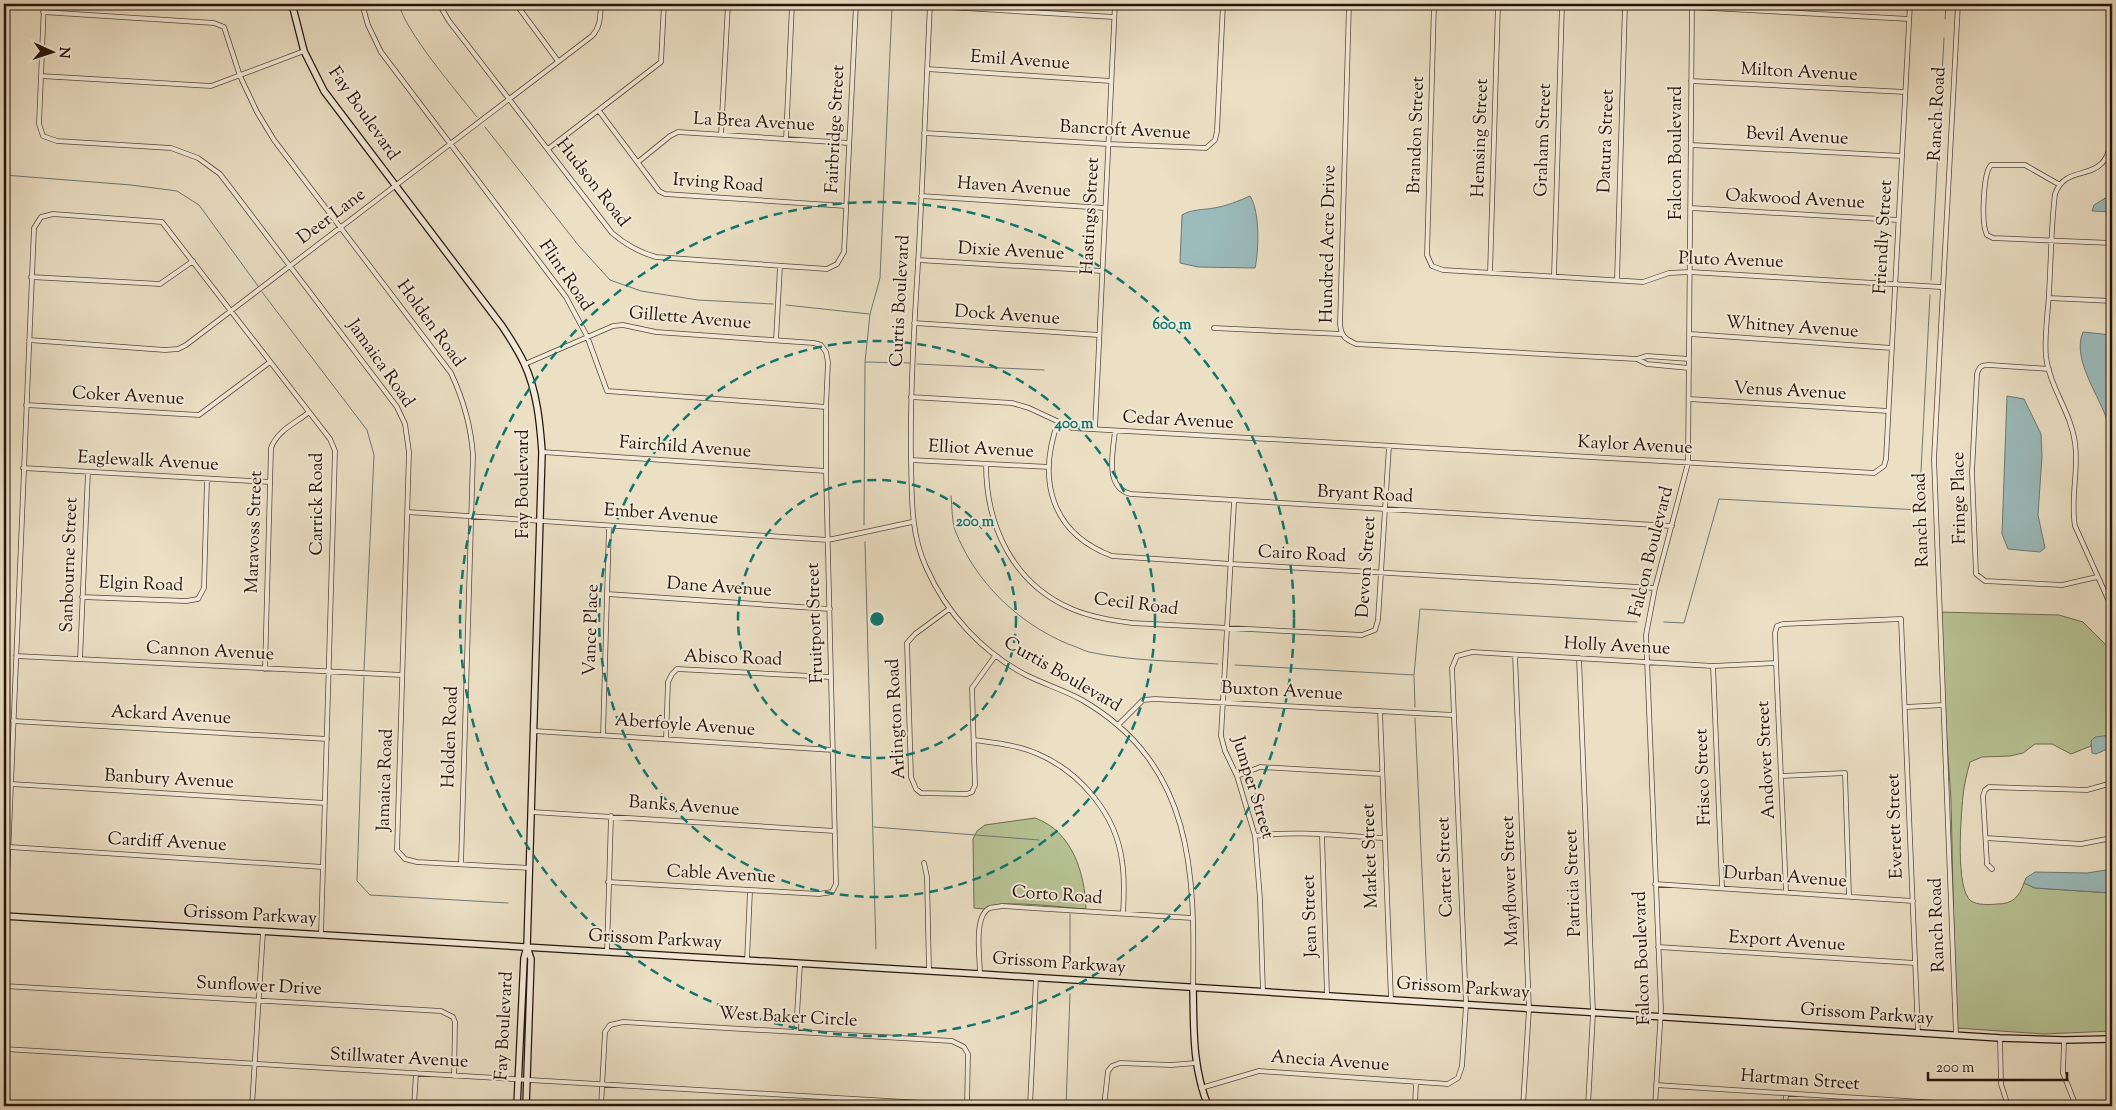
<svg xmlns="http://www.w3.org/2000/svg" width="2116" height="1110" viewBox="0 0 2116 1110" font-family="'Sorts Mill Goudy',serif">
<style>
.green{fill:#b7c294;stroke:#6e6b4e}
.water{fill:#9bbbbc;stroke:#6c7874}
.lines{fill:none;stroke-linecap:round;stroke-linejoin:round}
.stream{stroke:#6c7874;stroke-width:1}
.street-casing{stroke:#574738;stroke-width:5.5}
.secondary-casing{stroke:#261409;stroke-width:8}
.street{stroke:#f2ead9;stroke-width:4}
.secondary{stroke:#f2ead9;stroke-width:5.5}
.ring{fill:none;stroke:#0f766e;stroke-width:2.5;stroke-dasharray:9 6}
.labels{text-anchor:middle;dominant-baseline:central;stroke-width:4;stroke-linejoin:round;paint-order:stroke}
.street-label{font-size:18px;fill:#261409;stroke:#f2ead9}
.centre{fill:#0f766e;stroke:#f2ead9;stroke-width:2.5}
.ring-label{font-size:15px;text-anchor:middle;font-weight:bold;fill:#0f766e;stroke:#f2ead9;stroke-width:4;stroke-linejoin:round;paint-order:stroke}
</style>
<rect width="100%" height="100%" fill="#ebdfc4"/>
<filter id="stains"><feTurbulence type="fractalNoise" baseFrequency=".004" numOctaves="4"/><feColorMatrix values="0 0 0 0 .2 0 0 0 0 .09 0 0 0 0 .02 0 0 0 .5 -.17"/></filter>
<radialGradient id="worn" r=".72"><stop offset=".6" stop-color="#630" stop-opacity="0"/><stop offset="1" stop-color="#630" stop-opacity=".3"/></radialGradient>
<path class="green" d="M1938,612L2059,615L2083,622L2112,651V735C2103,738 2093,734 2091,746L2071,754L2052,744H2035L2023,753L2010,756L1982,757L1970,762C1967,773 1964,785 1963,796C1961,816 1955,889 1971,901C1977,905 1989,905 1997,904C2013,904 2019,897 2024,883L2035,888L2112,893V1031L2044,1034L1956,1028L1951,800Z
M1035,818C1072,831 1085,873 1086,909C1067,908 996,898 984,909L974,908L973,839L977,831L985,825Z"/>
<path class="water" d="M2112,194V212L2092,211L2094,205Z
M1250,196C1260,211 1259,251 1255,268L1198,267L1180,263L1182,215C1192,209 1203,210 1214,208C1227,206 1238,201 1250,196Z
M2083,332L2112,335V480L2110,475C2110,461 2111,446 2110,432C2106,402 2070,363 2083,332Z
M2007,396L2024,399L2041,434L2042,456L2038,515L2045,548L2040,552L2008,549L2002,534Z
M2112,735V747L2096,754L2092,753L2091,741L2095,737Z
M2112,869V893L2035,888L2024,883L2026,878L2035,872L2087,873Z"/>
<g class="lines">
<path class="stream" d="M399,4C404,30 458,93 477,117
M1945,19L1946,4
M4,23L5,4
M485,127L579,246L610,280L641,291L698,300L773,304
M4,175L131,185L177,191L199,205L258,286
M1931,280L1944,38
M262,292L367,430L374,455L364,670
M786,305L869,314
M866,362L911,363
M917,364L1044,370
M951,496C952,507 952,521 955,530C975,582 1018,623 1068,644C1075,646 1082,650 1089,652C1131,661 1175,661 1218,664
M864,525L865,362L870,314L880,278L892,7
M865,542L876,949
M1664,622L1684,623L1719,499L1919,510L1930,295
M1235,665L1414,675L1420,609L1637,622
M1414,676L1415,707
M364,677L357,881L370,895L508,903
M1415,718L1427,982
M874,827L1039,840
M1070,969V914
M1066,1106L1070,994"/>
<g class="street-casing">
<path id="street" d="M44,4L39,124L43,136L57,141L171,148L198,158L220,174L397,407L405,424L409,452L397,850L405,859L417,862L530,868
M362,4L368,25L381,52L566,297L587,336L607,391L826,407
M439,4L449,21L612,233C626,245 638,252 656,257L827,269L837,264L844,252L856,4
M516,4L558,61
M897,4L1114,17
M930,4C926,91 923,178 918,264C914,329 910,394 911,458C912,496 910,532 926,567C946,613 982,652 1026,675C1044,684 1064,690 1082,700C1194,765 1195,872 1193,987
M1349,4L1340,324C1341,336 1345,339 1356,344L1637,359L1647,356L1689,359
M1434,4L1427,255L1432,266L1443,270L1643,282L1669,273L1690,272L1941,287
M1692,7L1909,19
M43,12L214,23L224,27L240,76L257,112L274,140L451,373C464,401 471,426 473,455L461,864
M927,69L1111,81
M41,76L211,86L304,51
M1691,81L1905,92
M599,111L659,191L665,194L846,206
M2112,131C2109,191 2068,158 2055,194C2051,227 2051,260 2049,293C2048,314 2044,336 2046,357C2050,388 2071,412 2075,443C2079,470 2070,499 2075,526L2112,608
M924,133L1108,144L1206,148L1215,140L1217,131L1223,4
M721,135L728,4
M786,139L792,4
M1691,145L1902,156
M548,149L661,62L664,4
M638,162L670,136L678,132L849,143
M2060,185L2025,165H1991C1983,173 1981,225 1987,235L1993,238L2112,243
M921,196L1105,208
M1691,208L1898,220
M918,260L1102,271
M1490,273L1498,4
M1554,276L1562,4
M31,277L160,284L193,261
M1617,280L1625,4
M2049,298L2112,301
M914,323L1099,335
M1214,328L1341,334
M1690,334L1892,348
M29,340L165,350L178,349L186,345L592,36C601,26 600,17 601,4
M776,340L780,266
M1637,359L1647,364L1689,368
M525,364L613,326L623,325L656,332L814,343L821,345L826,352L828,362L826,407V471L836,884L832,892L819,894L608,882
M2049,369L1989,365C1981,365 1979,367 1977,374L1972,472L1976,574L1985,581L2062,585L2097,577
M911,397L1012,403L1029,408L1072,428L1874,473L1884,466L1886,459L1910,4
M1689,399L1888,411
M26,405L199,415L270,362
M1058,422C1037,480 1051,533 1112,556L1231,564L1655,588
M1095,429L1115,4
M1115,431C1113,452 1104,488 1131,494L1672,526
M542,452L826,471
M911,460L1049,467
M986,464C986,526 1013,584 1072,609C1091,617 1111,620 1132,623L1362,635L1375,630L1378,620L1389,446
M23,468L270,482
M1234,502L1221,736L1225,751L1237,776L1255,836L1260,899L1263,992
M407,512L828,540L912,522
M607,594L830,609
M82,597L186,601L198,599L204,588L207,479
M949,609L915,634L907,643L911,777L916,789L921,793L967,794L972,792L975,785L972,688L995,656
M1515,655L1529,1009L1523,1106
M16,656L402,675
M1579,658L1593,1013L1588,1106
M80,659L88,472
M1713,666L1722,887
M265,669L271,448C277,431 295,423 308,413
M1906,707L1943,705
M1380,711L1391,1000
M13,721L327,739
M1118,725L1143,700L1155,699L1453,715
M534,731L833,750
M603,735L609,526
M666,739L668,682L672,674L677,669L831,677
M974,740C995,743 1018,745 1038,754C1080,772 1116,814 1122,861C1125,879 1124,896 1123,914
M1237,776L1260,767L1382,774
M1781,776L1845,773L1849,896
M11,784L325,803
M532,812L835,831
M1322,835L1327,995
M1255,836C1298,830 1341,836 1384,838
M1986,838L2081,844L2112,838
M9,847L323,867
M924,863L927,877L929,971
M1992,869L1987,864L1983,796L1985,790L1989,787L2087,790L2112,783
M1655,884L1913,901
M1786,892L1776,663L1775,633L1777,626L1783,624L1901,619L1918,1033
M1658,947L1915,963
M607,952L611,816
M4,953L34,228L41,217L53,214L162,222L330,439L335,451L321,935
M747,960L750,891
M980,974C980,958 973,915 990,908C993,907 998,907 1002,906L1192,918
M4,986L441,1011L453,1017L455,1022L454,1076
M796,1032L800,964
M1956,1035L1934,459L1958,4
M2000,1038L2001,1084L2008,1106
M2064,1040L2063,1073L2076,1106
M4,1049L973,1106
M1656,1085L1938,1103L1940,1106
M1201,1088L1259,1071L1448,1084L1458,1078L1462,1066L1466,1005L1452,668L1457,656L1472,652L1713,666L1776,663
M252,1106L263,932
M414,1106L416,1073
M601,1106L605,1032L610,1025L623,1022L952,1041L964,1047L968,1054L967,1106
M1030,1106L1036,978
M1104,1106L1108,1071L1112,1066L1120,1063L1171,1065L1196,1063
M1415,1106L1416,1082
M1655,1106L1661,1009L1646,635L1655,588L1688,463L1692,4
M1785,1106L1786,1094"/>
</g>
<g class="secondary-casing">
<path id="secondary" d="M292,4L304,51L324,91L502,326C510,338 518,350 524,363C537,391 540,423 542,452L527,947L524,958L517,1106
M4,916L980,974L2000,1038L2064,1040L2112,1039
M1193,987C1194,1030 1192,1065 1208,1106
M526,1106L531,959L527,947"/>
</g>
<use href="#street" class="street"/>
<use href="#secondary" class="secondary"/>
</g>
<g class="ring">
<circle cx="877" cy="619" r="139"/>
<circle cx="877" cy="619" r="278"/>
<circle cx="877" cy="619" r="417"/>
</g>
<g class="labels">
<g class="street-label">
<text transform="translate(1020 61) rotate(4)">Emil Avenue</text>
<text transform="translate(1799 73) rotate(3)">Milton Avenue</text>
<text transform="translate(363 114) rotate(55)">Fay Boulevard</text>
<text transform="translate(1938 114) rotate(-87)">Ranch Road</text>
<text transform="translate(754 123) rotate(3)">La Brea Avenue</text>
<text transform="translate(836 129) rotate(-87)">Fairbridge Street</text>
<text transform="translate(1125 131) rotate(3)">Bancroft Avenue</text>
<text transform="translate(1417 135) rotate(-88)">Brandon Street</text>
<text transform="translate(1797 137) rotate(3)">Bevil Avenue</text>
<text transform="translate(1481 138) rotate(-88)">Hemsing Street</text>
<text transform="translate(1544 140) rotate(-88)">Graham Street</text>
<text transform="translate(1607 141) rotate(-88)">Datura Street</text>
<text transform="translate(1677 153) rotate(-90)">Falcon Boulevard</text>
<text transform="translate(592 183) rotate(52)">Hudson Road</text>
<text transform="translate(718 184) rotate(4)">Irving Road</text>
<text transform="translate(1014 188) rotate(4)">Haven Avenue</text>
<text transform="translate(1795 200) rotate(3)">Oakwood Avenue</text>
<text transform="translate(1091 216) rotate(-87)">Hastings Street</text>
<text transform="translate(332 217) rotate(-37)">Deer Lane</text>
<text transform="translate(1884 237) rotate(-87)">Friendly Street</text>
<text transform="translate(1329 244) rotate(-89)">Hundred Acre Drive</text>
<text transform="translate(1011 252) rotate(3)">Dixie Avenue</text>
<text transform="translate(1731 261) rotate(2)">Pluto Avenue</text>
<text transform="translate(565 276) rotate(56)">Flint Road</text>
<text transform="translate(901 301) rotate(-87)">Curtis Boulevard</text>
<text transform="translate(1007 316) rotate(4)">Dock Avenue</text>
<text transform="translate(690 319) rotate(5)">Gillette Avenue</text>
<text transform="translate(430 324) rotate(54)">Holden Road</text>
<text transform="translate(1792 328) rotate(4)">Whitney Avenue</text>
<text transform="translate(380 364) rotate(55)">Jamaica Road</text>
<text transform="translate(1790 392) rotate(3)">Venus Avenue</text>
<text transform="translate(128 397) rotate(3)">Coker Avenue</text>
<text transform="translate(1178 421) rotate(3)">Cedar Avenue</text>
<text transform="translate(1635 446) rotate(3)">Kaylor Avenue</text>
<text transform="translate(685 448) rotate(4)">Fairchild Avenue</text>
<text transform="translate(981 450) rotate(3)">Elliot Avenue</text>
<text transform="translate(148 462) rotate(3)">Eaglewalk Avenue</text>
<text transform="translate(524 484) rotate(-90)">Fay Boulevard</text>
<text transform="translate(1365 495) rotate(3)">Bryant Road</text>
<text transform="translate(1960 498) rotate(-91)">Fringe Place</text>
<text transform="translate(318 504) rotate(-90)">Carrick Road</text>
<text transform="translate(661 515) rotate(4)">Ember Avenue</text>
<text transform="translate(1922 520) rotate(-92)">Ranch Road</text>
<text transform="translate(255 532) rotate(-88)">Maravoss Street</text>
<text transform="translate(1652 552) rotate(-76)">Falcon Boulevard</text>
<text transform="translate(1302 555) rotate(3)">Cairo Road</text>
<text transform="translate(70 565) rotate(-88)">Sanbourne Street</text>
<text transform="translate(1367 567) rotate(-86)">Devon Street</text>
<text transform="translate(141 585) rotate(2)">Elgin Road</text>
<text transform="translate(719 588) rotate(4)">Dane Avenue</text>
<text transform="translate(1136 605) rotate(7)">Cecil Road</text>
<text transform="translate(816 623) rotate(-92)">Fruitport Street</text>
<text transform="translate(592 630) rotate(-88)">Vance Place</text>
<text transform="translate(1617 647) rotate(3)">Holly Avenue</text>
<text transform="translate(210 652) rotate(3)">Cannon Avenue</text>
<text transform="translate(733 659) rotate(2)">Abisco Road</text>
<text transform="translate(1062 675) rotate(30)">Curtis Boulevard</text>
<text transform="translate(1282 692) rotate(3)">Buxton Avenue</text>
<text transform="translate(171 716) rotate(3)">Ackard Avenue</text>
<text transform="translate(897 719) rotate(-93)">Arlington Road</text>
<text transform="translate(685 726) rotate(4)">Aberfoyle Avenue</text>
<text transform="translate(451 737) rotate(-88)">Holden Road</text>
<text transform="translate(1767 760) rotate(-93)">Andover Street</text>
<text transform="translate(1704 777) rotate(-92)">Frisco Street</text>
<text transform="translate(169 780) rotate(3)">Banbury Avenue</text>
<text transform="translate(386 780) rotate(-88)">Jamaica Road</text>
<text transform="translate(1252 788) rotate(73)">Jumper Street</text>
<text transform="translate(684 807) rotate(4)">Banks Avenue</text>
<text transform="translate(1896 826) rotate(-92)">Everett Street</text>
<text transform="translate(167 843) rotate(3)">Cardiff Avenue</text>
<text transform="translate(1371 856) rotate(-92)">Market Street</text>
<text transform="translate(1446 867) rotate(-92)">Carter Street</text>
<text transform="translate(721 875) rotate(3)">Cable Avenue</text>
<text transform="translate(1785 878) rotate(4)">Durban Avenue</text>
<text transform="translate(1511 881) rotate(-92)">Mayflower Street</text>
<text transform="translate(1574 883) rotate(-92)">Patricia Street</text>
<text transform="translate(1057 896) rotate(4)">Corto Road</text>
<text transform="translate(250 916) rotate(3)">Grissom Parkway</text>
<text transform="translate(1311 916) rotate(-92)">Jean Street</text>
<text transform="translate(1938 925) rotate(-92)">Ranch Road</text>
<text transform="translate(655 940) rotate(3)">Grissom Parkway</text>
<text transform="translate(1787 942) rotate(4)">Export Avenue</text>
<text transform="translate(1643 958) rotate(-92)">Falcon Boulevard</text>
<text transform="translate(1059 964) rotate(4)">Grissom Parkway</text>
<text transform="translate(259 987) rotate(3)">Sunflower Drive</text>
<text transform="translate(1463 989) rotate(4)">Grissom Parkway</text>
<text transform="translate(1867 1015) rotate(4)">Grissom Parkway</text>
<text transform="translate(788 1018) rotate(3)">West Baker Circle</text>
<text transform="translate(505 1026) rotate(-87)">Fay Boulevard</text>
<text transform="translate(399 1059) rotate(3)">Stillwater Avenue</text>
<text transform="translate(1330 1062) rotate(4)">Anecia Avenue</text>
<text transform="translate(1800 1081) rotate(4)">Hartman Street</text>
</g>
</g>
<circle cx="877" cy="619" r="8" class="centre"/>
<g class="ring-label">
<text x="1172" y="329">600 m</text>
<text x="1074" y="428">400 m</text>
<text x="975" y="526">200 m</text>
</g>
<rect width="2116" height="1110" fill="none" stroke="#ebdfc4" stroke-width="20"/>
<rect x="5" y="5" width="2106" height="1100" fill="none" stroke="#261409" stroke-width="2.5"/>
<rect x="10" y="10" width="2096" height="1090" fill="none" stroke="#261409"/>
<g transform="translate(52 52) rotate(93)" stroke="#f2ead9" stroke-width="4" paint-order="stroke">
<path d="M0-4L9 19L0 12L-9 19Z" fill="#261409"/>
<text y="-8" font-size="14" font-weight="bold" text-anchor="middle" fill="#261409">N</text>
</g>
<path d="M1928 1072v8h139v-8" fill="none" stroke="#261409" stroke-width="2.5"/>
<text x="1936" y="1072" font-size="15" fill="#261409" stroke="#f2ead9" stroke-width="4" paint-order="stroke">200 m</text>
<rect width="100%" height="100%" filter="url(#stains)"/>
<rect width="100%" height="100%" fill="url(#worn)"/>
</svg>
